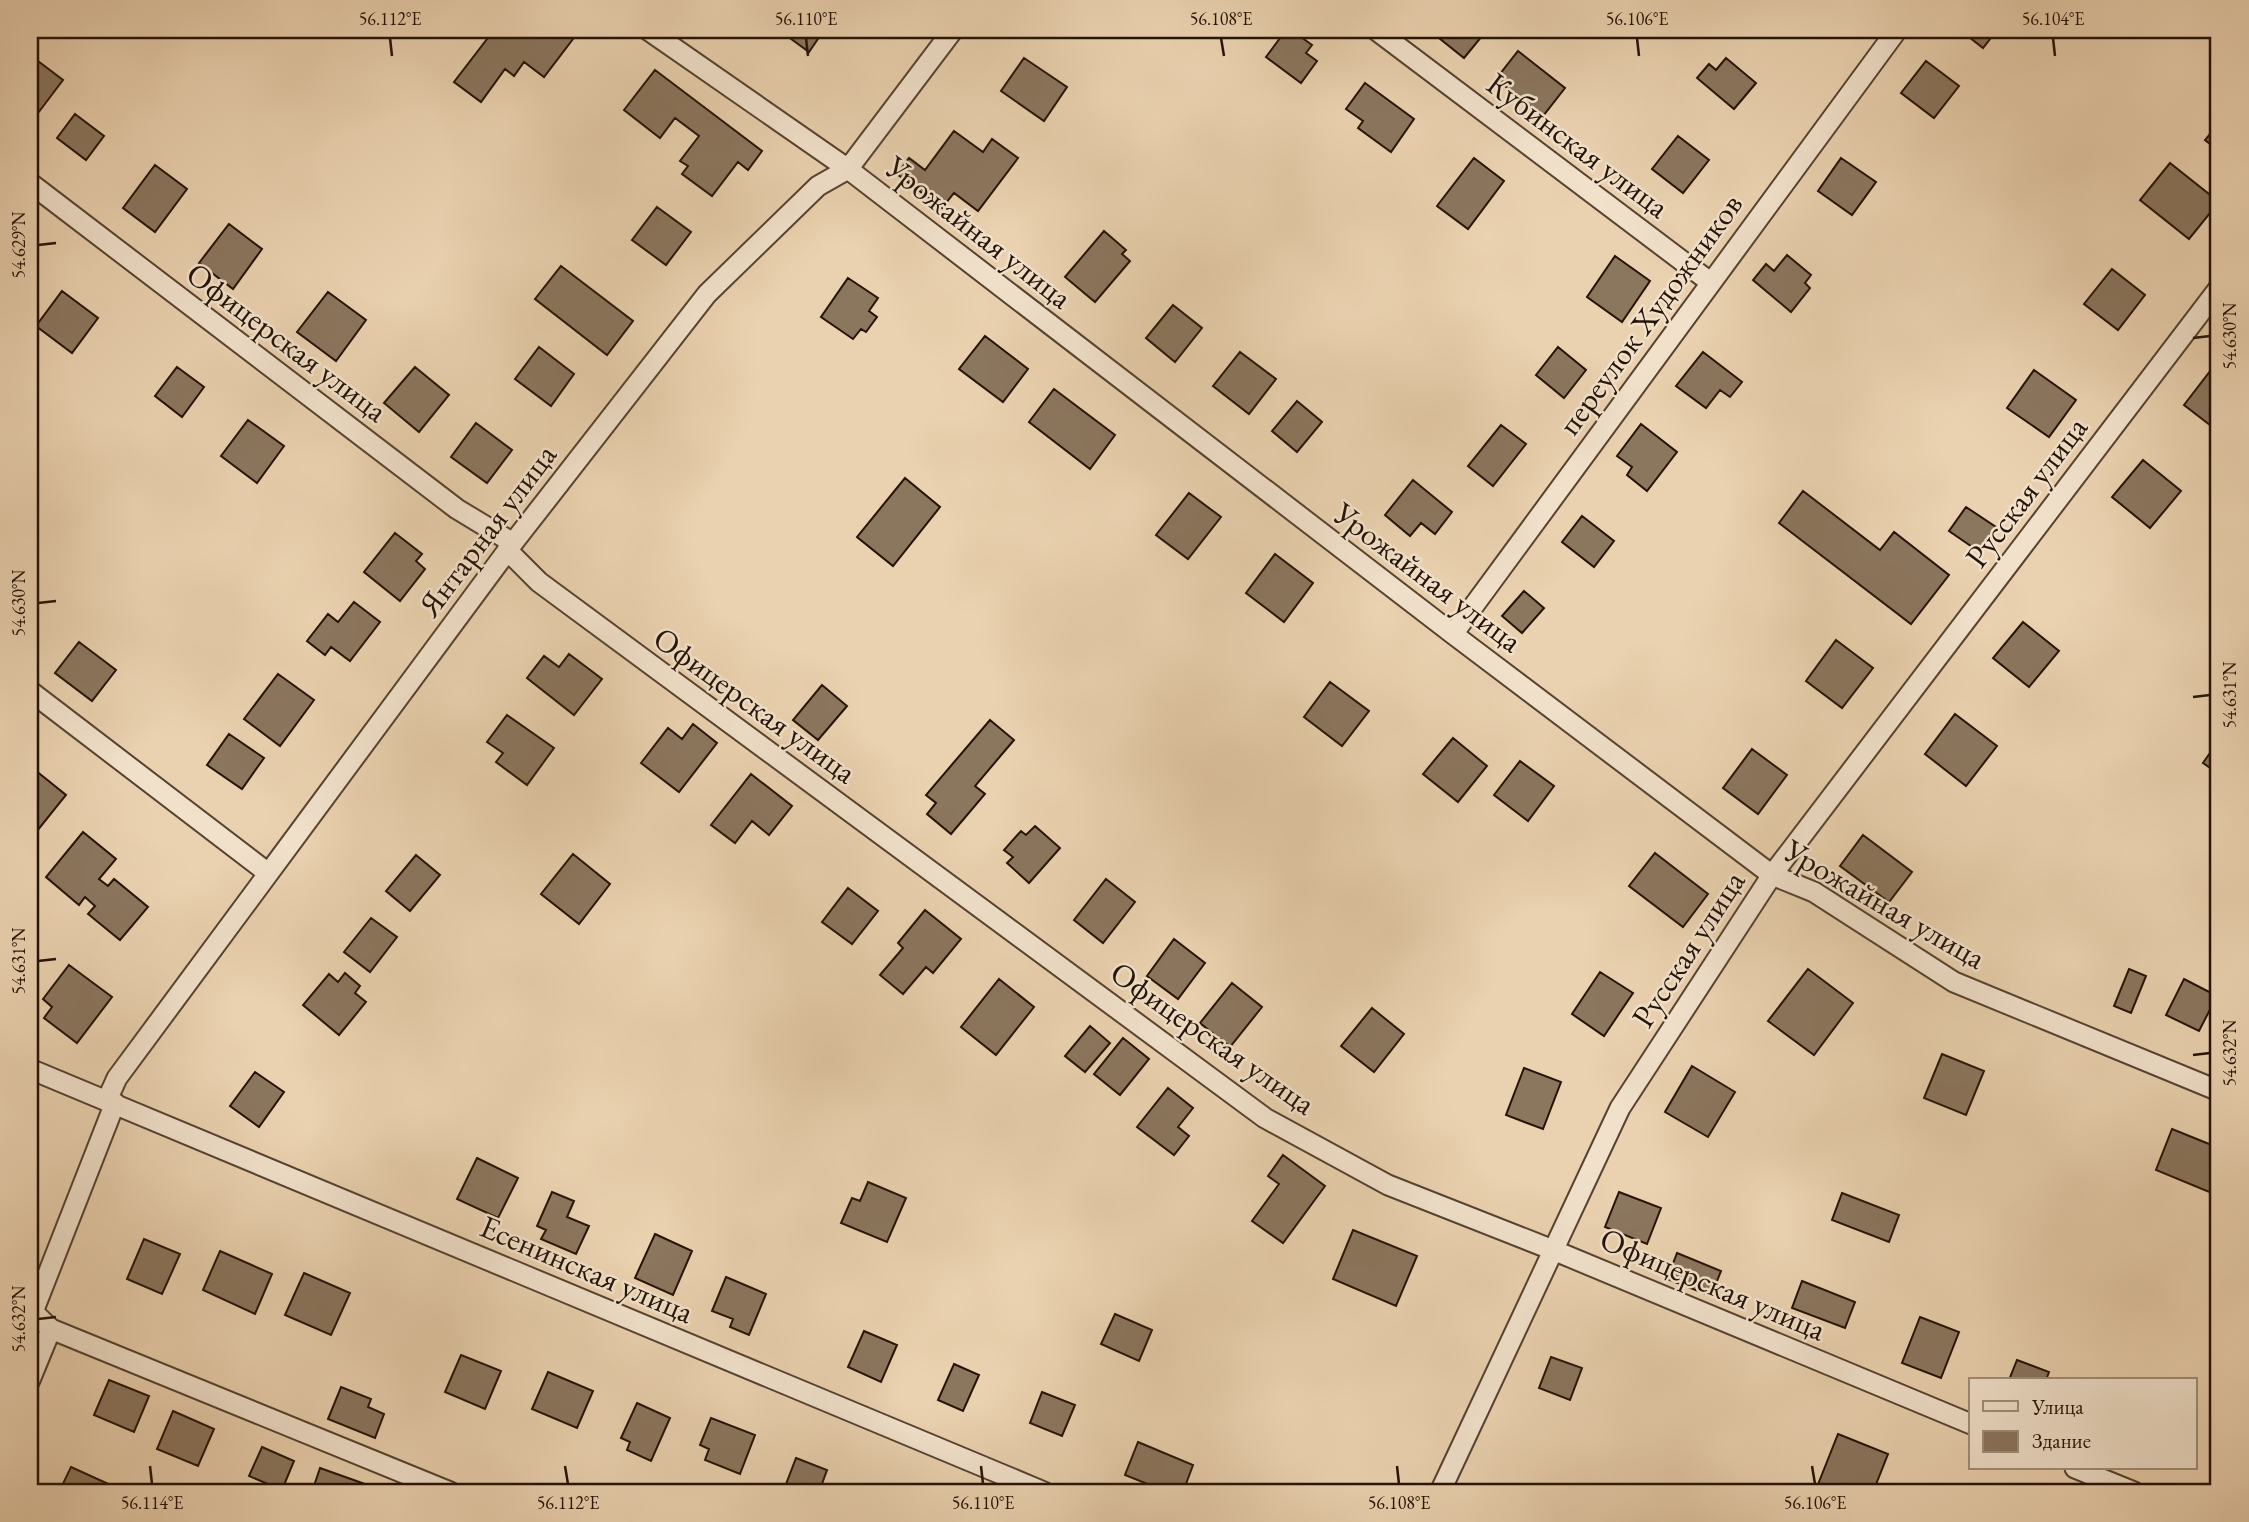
<svg xmlns="http://www.w3.org/2000/svg" width="2249" height="1522" viewBox="0 0 2249 1522" font-family="'EB Garamond',serif">
<style>
.building{fill:#8b765e;stroke:#251306;stroke-width:2}
.lines{fill:none;stroke-linecap:round;stroke-linejoin:round}
.street-casing{stroke:#564230;stroke-width:23}
.street{stroke:#f1e1cb;stroke-width:19}
.ticks{fill:none;stroke:#251306;stroke-width:2.5}
.labels{text-anchor:middle;dominant-baseline:central;stroke-width:5;stroke-linejoin:round;paint-order:stroke}
.street-label{font-size:32px;fill:#251306;stroke:#f1e1cb}
.neatline{fill:none;stroke:#251306;stroke-width:2.5}
.ticks-label{font-size:18px;text-anchor:middle;fill:#251306}
</style>
<rect width="100%" height="100%" fill="#ead1af"/>
<filter id="stains"><feTurbulence type="fractalNoise" baseFrequency=".00286" numOctaves="4"/><feColorMatrix values="0 0 0 0 .2 0 0 0 0 .09 0 0 0 0 .02 0 0 0 .5 -.17"/></filter>
<radialGradient id="worn" r=".72"><stop offset=".6" stop-color="#630" stop-opacity="0"/><stop offset="1" stop-color="#630" stop-opacity=".3"/></radialGradient>
<path class="building" d="M494,30H560L573,39L544,77L524,62L514,76L505,69L481,102L454,82Z
M779,30H824L809,52Z
M1286,30H1291L1312,45L1306,53L1317,61L1301,83L1266,57Z
M1445,30H1487L1464,58L1439,38Z
M1960,30H1997L1983,48Z
M1518,51L1565,88L1543,116L1496,79Z
M30,55L63,80L35,117L30,114Z
M1024,58L1067,87L1044,121L1001,91Z
M1726,58L1756,83L1734,109L1697,78L1709,64L1716,70Z
M1926,61L1959,86L1934,118L1901,93Z
M655,70L762,151L748,170L738,162L712,196L682,174L688,166L680,161L699,136L675,118L660,138L624,110Z
M1365,83L1414,119L1391,152L1358,128L1363,121L1346,109Z
M75,114L104,136L86,160L57,138Z
M2219,123V151L2205,140Z
M954,131L983,152L992,139L1018,158L978,211L954,193L942,208L897,174L909,158L925,170Z
M1678,136L1709,160L1683,193L1652,169Z
M1474,158L1504,181L1468,229L1437,206Z
M1841,158L1876,182L1852,215L1818,191Z
M2170,163L2219,202L2189,239L2140,200Z
M155,165L187,189L155,232L123,208Z
M657,207L691,232L666,265L632,240Z
M229,224L262,249L233,289L199,263Z
M1104,231L1126,250L1122,254L1130,261L1095,302L1065,277Z
M1787,255L1811,275L1805,283L1810,288L1791,312L1753,280L1766,264L1774,271Z
M1615,256L1650,281L1622,322L1587,297Z
M561,266L633,321L607,355L535,299Z
M2112,269L2145,295L2118,330L2084,304Z
M848,278L878,298L869,311L877,317L866,332L861,329L853,339L821,317Z
M62,291L98,318L72,353L36,326Z
M328,292L366,320L336,361L297,332Z
M1173,305L1202,328L1175,362L1146,338Z
M985,336L1028,369L1003,402L959,369Z
M539,347L574,374L551,406L515,379Z
M1558,347L1586,370L1564,398L1536,375Z
M1240,352L1276,379L1249,414L1213,386Z
M1703,352L1742,382L1730,397L1720,390L1706,408L1676,386Z
M177,367L204,387L182,417L155,396Z
M415,367L449,395L419,432L384,403Z
M2034,370L2076,400L2049,437L2007,408Z
M2211,370L2219,376V432L2184,405Z
M1054,389L1115,435L1090,469L1029,422Z
M1297,401L1322,422L1297,452L1272,431Z
M248,420L284,446L257,483L221,456Z
M476,423L512,450L487,483L451,457Z
M1641,424L1677,452L1647,491L1627,475L1632,467L1617,456Z
M1501,425L1526,444L1493,486L1468,466Z
M2143,460L2181,491L2150,528L2112,497Z
M905,478L940,507L893,566L857,537Z
M1413,480L1452,512L1435,534L1421,523L1410,536L1385,515Z
M1803,491L1880,550L1894,532L1949,575L1911,624L1779,523Z
M1189,493L1221,517L1188,559L1156,535Z
M1966,507L1996,527L1978,551L1949,531Z
M1582,516L1614,541L1594,567L1562,542Z
M395,533L422,554L416,561L425,569L400,601L364,572Z
M1275,554L1313,583L1284,622L1246,593Z
M1524,591L1544,608L1522,633L1502,616Z
M354,602L380,622L350,661L331,647L325,655L307,641L328,614L338,622Z
M2023,622L2059,651L2029,687L1993,658Z
M1836,640L1873,668L1842,708L1806,681Z
M79,642L116,670L92,701L55,673Z
M569,654L602,679L574,715L527,678L544,656L559,667Z
M278,674L314,700L280,746L244,719Z
M1330,682L1369,711L1342,746L1304,717Z
M822,685L847,706L818,740L793,720Z
M1955,714L1997,746L1966,786L1925,754Z
M507,715L554,748L527,785L496,762L503,753L487,742Z
M990,720L1014,740L975,786L985,794L951,834L927,814L936,803L926,795Z
M693,724L717,743L679,792L641,763L668,728L682,739Z
M229,734L264,758L242,789L207,765Z
M1453,738L1487,766L1458,802L1423,774Z
M2219,740V774L2203,763Z
M1752,749L1787,775L1758,814L1723,788Z
M1520,761L1554,786L1528,821L1494,795Z
M30,766L66,795L37,831L30,825Z
M751,774L792,806L769,835L752,821L735,843L711,825Z
M1035,826L1060,848L1029,883L1007,863L1013,857L1004,850L1021,831L1026,835Z
M83,832L116,859L99,879L108,886L114,879L148,907L120,940L88,914L95,906L85,897L79,905L46,877Z
M1863,835L1912,872L1889,902L1840,866Z
M1655,853L1708,894L1683,927L1629,886Z
M573,854L610,884L579,924L541,894Z
M416,855L440,875L410,911L386,891Z
M1106,879L1135,902L1103,943L1074,920Z
M848,888L878,911L852,944L822,922Z
M925,910L961,939L933,973L926,967L903,994L880,975L903,948L898,943Z
M371,918L397,937L370,972L344,952Z
M1174,939L1205,963L1178,999L1147,976Z
M69,965L112,997L77,1043L44,1018L52,1007L43,999Z
M1808,969L1853,1003L1814,1055L1768,1021Z
M2129,969L2146,976L2131,1013L2114,1006Z
M1600,972L1633,993L1604,1036L1572,1014Z
M345,973L360,986L355,993L366,1002L339,1035L303,1005L329,974L338,982Z
M999,979L1034,1007L996,1055L961,1027Z
M2184,979L2217,996L2199,1031L2166,1015Z
M1232,983L1262,1007L1230,1047L1200,1023Z
M1372,1008L1404,1034L1374,1072L1341,1046Z
M1090,1026L1110,1043L1085,1072L1065,1056Z
M1123,1038L1149,1059L1120,1095L1094,1074Z
M1942,1054L1984,1071L1966,1115L1924,1098Z
M1692,1066L1735,1092L1708,1137L1665,1112Z
M1524,1068L1561,1082L1543,1129L1506,1115Z
M255,1072L284,1092L259,1127L230,1106Z
M1168,1088L1193,1108L1178,1127L1189,1136L1174,1155L1137,1127Z
M2172,1129L2219,1148V1196L2156,1170Z
M1283,1155L1325,1186L1283,1243L1252,1221L1279,1184L1268,1176Z
M477,1158L518,1178L498,1218L457,1199Z
M868,1182L906,1198L887,1242L841,1223L852,1198L860,1201Z
M552,1192L574,1201L567,1217L589,1226L576,1254L541,1239L546,1230L537,1226Z
M1619,1192L1661,1208L1647,1244L1605,1227Z
M1842,1193L1899,1215L1889,1242L1832,1220Z
M1353,1230L1417,1256L1396,1306L1333,1279Z
M655,1234L692,1251L673,1295L635,1278Z
M144,1239L180,1254L162,1294L127,1279Z
M220,1251L272,1274L255,1314L203,1290Z
M1677,1253L1721,1271L1711,1296L1667,1279Z
M304,1273L350,1293L331,1335L285,1315Z
M726,1277L766,1294L749,1335L730,1327L733,1319L712,1311Z
M1802,1281L1855,1302L1845,1328L1792,1308Z
M1115,1314L1152,1330L1139,1361L1101,1344Z
M1920,1317L1959,1332L1941,1378L1902,1363Z
M864,1331L897,1345L881,1382L848,1367Z
M461,1355L501,1371L485,1409L445,1392Z
M1551,1357L1582,1368L1570,1400L1539,1388Z
M2017,1360L2049,1372L2046,1380H2009Z
M954,1364L979,1375L963,1411L938,1400Z
M548,1372L593,1391L577,1428L532,1409Z
M109,1380L149,1396L134,1432L94,1415Z
M341,1387L371,1399L368,1407L384,1414L375,1438L328,1419Z
M1042,1392L1075,1405L1062,1436L1030,1423Z
M637,1403L670,1418L651,1461L627,1450L630,1442L621,1438Z
M173,1411L214,1429L198,1466L157,1449Z
M711,1418L755,1435L740,1474L705,1460L709,1449L700,1445Z
M1838,1434L1888,1454L1873,1492H1862L1847,1486L1845,1492H1815Z
M1138,1442L1193,1465L1183,1492H1167L1125,1475Z
M262,1447L294,1461L282,1490L249,1476Z
M796,1458L827,1470L819,1492H783Z
M71,1467L115,1487L112,1492H59Z
M320,1468L376,1488L375,1492H312Z"/>
<g class="lines">
<g class="street-casing">
<path id="street" d="M648,30L848,169L1453,634L1772,875L1814,892L1954,982L2219,1091
M1376,30L1710,282
M30,183L457,509L513,543
M507,550L539,582L1265,1118L1388,1185L1553,1250L1971,1424
M1453,634L1897,30
M30,691L268,873
M30,1069L1044,1492
M107,1100L117,1078L513,543L707,294L818,186L848,169L953,30
M30,1311L33,1312L51,1329L450,1492
M33,1312L115,1103
M30,1380L51,1329
M2075,1468L2134,1492
M1440,1492L1620,1108L1772,875L2219,288"/>
</g>
<use href="#street" class="street"/>
</g>
<path class="ticks" d="M390,38L392,56M806,38L808,56M1221,38L1224,56M1637,38L1639,56M2053,38L2055,56M38,245L56,243M2193,338L2210,336M38,603L56,601M2193,697L2210,695M38,961L56,959M2193,1055L2210,1053M38,1319L56,1317M150,1466L152,1484M565,1466L568,1484M981,1466L983,1484M1397,1466L1399,1484M1812,1466L1815,1484"/>
<g class="labels">
<g class="street-label">
<text transform="translate(1578 145) rotate(37)">Кубинская улица</text>
<text transform="translate(979 232) rotate(38)">Урожайная улица</text>
<text transform="translate(1650 314) rotate(-54)">переулок Художников</text>
<text transform="translate(287 342) rotate(37)">Офицерская улица</text>
<text transform="translate(2026 492) rotate(-53)">Русская улица</text>
<text transform="translate(487 530) rotate(-53)">Янтарная улица</text>
<text transform="translate(1428 577) rotate(37)">Урожайная улица</text>
<text transform="translate(755 705) rotate(36)">Офицерская улица</text>
<text transform="translate(1885 904) rotate(30)">Урожайная улица</text>
<text transform="translate(1688 949) rotate(-57)">Русская улица</text>
<text transform="translate(1213 1038) rotate(35)">Офицерская улица</text>
<text transform="translate(587 1269) rotate(23)">Есенинская улица</text>
<text transform="translate(1713 1284) rotate(23)">Офицерская улица</text>
</g>
</g>
<rect width="2249" height="1522" fill="none" stroke="#ead1af" stroke-width="77"/>
<rect x="1969" y="1378" width="228" height="91" fill="#f1e1cb" stroke="#9f8f7c" stroke-width="2"/>
<rect x="1983" y="1401" width="35" height="10" fill="#f1e1cb" stroke="#9f8f7c" stroke-width="2"/>
<text x="2032" y="1414" font-size="21" fill="#251306">Улица</text>
<rect x="1983" y="1431" width="35" height="21" fill="#8b765e" stroke="#9f8f7c" stroke-width="2"/>
<text x="2032" y="1448" font-size="21" fill="#251306">Здание</text>
<rect x="38" y="38" width="2172" height="1446" class="neatline"/>
<g class="ticks-label">
<text x="390" y="25">56.112°E</text>
<text x="806" y="25">56.110°E</text>
<text x="1221" y="25">56.108°E</text>
<text x="1637" y="25">56.106°E</text>
<text x="2053" y="25">56.104°E</text>
<text transform="translate(19 245) rotate(-90)" y="6">54.629°N</text>
<text transform="translate(2230 336) rotate(-90)" y="6">54.630°N</text>
<text transform="translate(19 603) rotate(-90)" y="6">54.630°N</text>
<text transform="translate(2230 695) rotate(-90)" y="6">54.631°N</text>
<text transform="translate(19 961) rotate(-90)" y="6">54.631°N</text>
<text transform="translate(2230 1053) rotate(-90)" y="6">54.632°N</text>
<text transform="translate(19 1319) rotate(-90)" y="6">54.632°N</text>
<text x="152" y="1509">56.114°E</text>
<text x="568" y="1509">56.112°E</text>
<text x="983" y="1509">56.110°E</text>
<text x="1399" y="1509">56.108°E</text>
<text x="1815" y="1509">56.106°E</text>
</g>
<rect width="100%" height="100%" filter="url(#stains)"/>
<rect width="100%" height="100%" fill="url(#worn)"/>
</svg>
